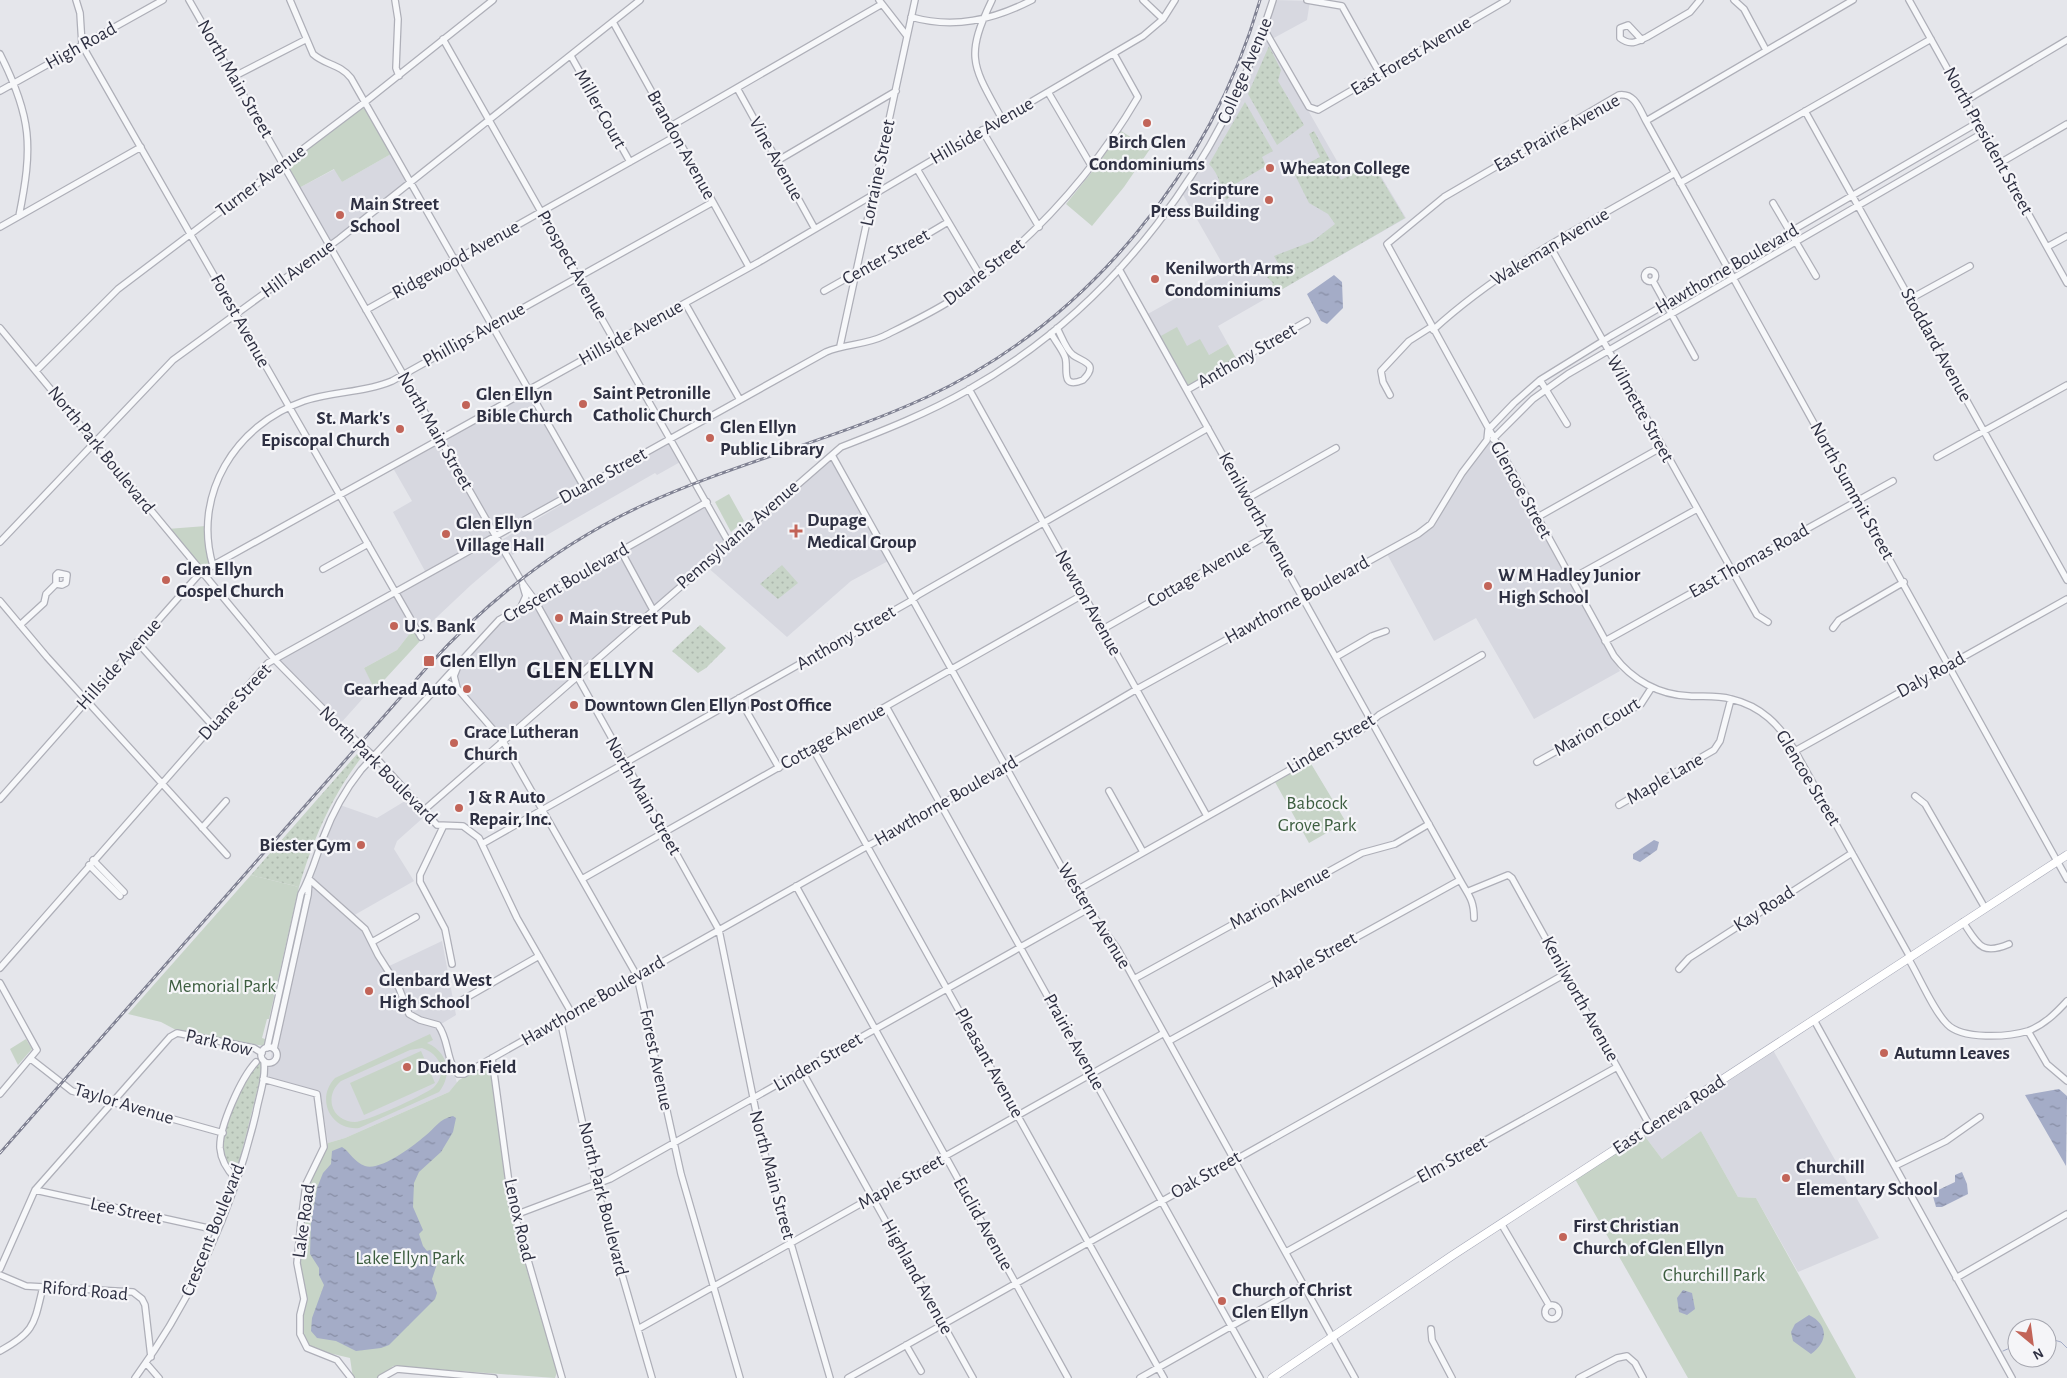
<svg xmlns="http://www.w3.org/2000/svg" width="2067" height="1378" viewBox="0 0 2067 1378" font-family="'Alegreya Sans',sans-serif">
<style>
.built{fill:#d7d8e0}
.grass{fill:url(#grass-dots)}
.green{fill:#c7d4c7;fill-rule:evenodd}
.water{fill:url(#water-ripples)}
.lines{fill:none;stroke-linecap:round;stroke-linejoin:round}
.stream{stroke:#a4acc7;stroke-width:1}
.minor-casing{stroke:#aeafb8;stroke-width:8}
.major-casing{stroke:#a5a7b6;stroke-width:9}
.minor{stroke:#f7f8fa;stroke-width:5.5}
.major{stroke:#fff;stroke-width:8}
.rail-casing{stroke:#808293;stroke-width:3}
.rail{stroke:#f5f5f8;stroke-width:1;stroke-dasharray:4;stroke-linecap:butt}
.poi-dot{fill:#c26458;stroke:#f5f5f8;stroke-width:2}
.labels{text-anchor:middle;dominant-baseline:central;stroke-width:4.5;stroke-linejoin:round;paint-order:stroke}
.street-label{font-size:19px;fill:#2e3042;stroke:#f5f5f8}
.poi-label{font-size:19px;font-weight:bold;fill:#2e3042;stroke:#f5f5f8;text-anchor:start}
.park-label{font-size:19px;fill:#3c5d3f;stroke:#f5f5f8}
.district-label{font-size:24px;font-weight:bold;letter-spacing:1px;fill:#202133;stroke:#f5f5f8}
</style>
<defs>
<pattern id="grass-dots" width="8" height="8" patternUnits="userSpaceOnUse" patternTransform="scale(1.25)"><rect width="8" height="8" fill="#c7d4c7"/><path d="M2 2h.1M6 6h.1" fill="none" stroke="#abb6ac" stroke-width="1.8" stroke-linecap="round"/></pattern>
<pattern id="water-ripples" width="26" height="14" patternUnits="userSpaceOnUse" patternTransform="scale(1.25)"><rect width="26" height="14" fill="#a4acc7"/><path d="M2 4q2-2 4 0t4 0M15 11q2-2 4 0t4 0" fill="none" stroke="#868ca3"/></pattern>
</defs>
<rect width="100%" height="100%" fill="#e5e6eb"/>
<path class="built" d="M1274,0L1310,1L1307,20L1272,39L1266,29Z
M1265,35L1345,175L1372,161L1406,218L1218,326L1228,344L1209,355L1159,337L1146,315L1226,270L1182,193L1210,151L1242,91Z
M391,154L408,183L330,243L299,188L335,169L342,182Z
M529,392L582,487L496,535L443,440Z
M1490,439L1620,671L1534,719L1476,618L1434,641L1387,554L1424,533L1434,525L1472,461Z
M671,441L682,461L657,475L655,473L512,555L503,539Z
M440,442L493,536L426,573L393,512L412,501L393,468Z
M832,457L890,560L851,581L787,637L706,566Z
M706,505L727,543L653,608L623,552Z
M492,544L499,547L505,556L471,585L420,633L398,592Z
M620,553L651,609L576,675L534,602Z
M395,594L414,628L397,650L364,668L374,686L340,724L276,660Z
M532,602L574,677L503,739L448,677L500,620Z
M410,798L425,816L397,841L394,849L414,881L351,917L361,926L385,968L442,941L456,1015L438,1026L442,1031L457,1083L449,1092L345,1138L328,1143L321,1096L265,1081L310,896L311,879L325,839L340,805L377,818Z
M1773,1050L1879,1238L1798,1272L1756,1198L1738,1197L1701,1131L1662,1159L1644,1135Z"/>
<path class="grass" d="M1269,46L1281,70L1278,81L1304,125L1277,145L1248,94Z
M1245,102L1273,151L1262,157L1266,166L1232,186L1235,192L1226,200C1220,187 1220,175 1209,164Z
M1314,131L1341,180L1372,163L1405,218L1267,298L1273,283L1267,277L1280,267L1274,256L1313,241L1335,224L1328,214L1309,203L1293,171L1320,157L1309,134Z
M782,565L798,583L778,599L760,584Z
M700,625L726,648L706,668L698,673L672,651Z
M357,754L361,758C331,797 313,840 299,887L251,875Z
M262,1060L264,1063L238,1167L231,1169C227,1164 222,1155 223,1148C223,1123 242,1075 262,1060Z"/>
<path class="green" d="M363,105L391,154L342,182L334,169L299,188L287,165Z
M1121,131L1150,149L1124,187L1092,226L1066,204L1095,168Z
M1177,327L1187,346L1200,339L1209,355L1228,344L1237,360L1187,388L1159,337Z
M729,494L744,521L731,532L715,502Z
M206,526L209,566L201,570L167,529Z
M414,628L420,641L375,690L364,668L397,650Z
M1310,762L1346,822L1309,843L1275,782Z
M251,875L299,887L269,1019H267L262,1038L268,1040L264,1046L176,1030L161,1022L128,1014Z
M430,1034L433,1040L427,1043C448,1052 453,1074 439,1092L359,1128C331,1131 315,1099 335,1078ZM422,1048C441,1054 448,1074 433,1088C422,1096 366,1122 355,1122C344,1122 334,1115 332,1105C330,1095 334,1087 341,1081L410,1050Z
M26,1039L32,1049L18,1065L10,1049Z
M421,1051L435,1083L364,1115L350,1083Z
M490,1062L516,1233L557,1372L555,1378L393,1366L383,1378H353L350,1358L316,1350L310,1347L303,1336L304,1296L300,1257L306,1202L309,1184L328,1143L345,1138L449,1092L459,1080Z
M1701,1131L1738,1197L1756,1198L1856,1378H1688L1575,1179L1644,1135L1662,1159Z"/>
<path class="water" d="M1334,275L1342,282L1343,308L1327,324L1321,321L1307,294Z
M1654,840L1659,842L1657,850L1640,862L1633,859V854Z
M2059,1089L2067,1096L2066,1166L2025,1095Z
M453,1116L456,1118L453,1132L441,1152L419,1172L414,1183L413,1207L423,1230L419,1234L423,1246L427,1251L430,1250L440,1255L432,1279L437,1293L435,1299L389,1345L381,1348L356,1351L336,1341L317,1338L311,1331L312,1318L324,1285L319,1275V1268L310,1254L311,1223L317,1188L323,1173L331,1164L332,1151L342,1147C350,1152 354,1162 365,1166C381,1171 413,1146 425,1136C435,1128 439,1119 453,1116Z
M1962,1172L1967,1184L1968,1194L1942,1207H1936L1932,1193L1955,1182V1175Z
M1683,1290L1692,1293L1695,1309L1687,1315L1679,1312L1677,1298Z
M1809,1315C1829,1325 1828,1342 1811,1354L1793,1341L1791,1332L1795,1324Z"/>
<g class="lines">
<path class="stream" d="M2047,1338L2061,1342L2067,1348
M2003,1351L2017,1345"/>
<g class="minor-casing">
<path id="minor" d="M76,0L80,13L82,45L421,637
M189,0L523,584L534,599L719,930L764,1151L830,1378
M290,0L313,54C325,65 340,64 351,78L584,487
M395,0L398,19L396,68L399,76
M879,0L907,36
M992,0C964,58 973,66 1002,119
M1143,0L1163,19
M1307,0L1342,6L1380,74
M1734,0L1744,9L1766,50
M1853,0L1646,121C1639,108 1635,93 1619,95L1444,197L1387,244L1614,656C1632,680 1659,695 1689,696C1703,697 1717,695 1731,699C1761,706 1780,725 1795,751L1910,957
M1909,0L2067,283
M911,17C954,29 993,20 1032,0
M613,22L749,267
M1264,29L1309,107L1318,110L1507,0
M443,39L729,543
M1642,40L1628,25L1620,28V38C1630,46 1637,42 1647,37L1690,12L1700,0
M0,54C32,117 33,147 19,216
M571,56L630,162
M233,77L305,40
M737,88L815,229
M0,91L163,0
M1048,92L1092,167
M1965,101L2067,40
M1805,111L2067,580
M1646,121L2067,879
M671,126L882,4
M982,130L1039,227
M777,161L896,91
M2000,163L2067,124
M917,169L981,277
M1680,183L1931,39
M1773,203L1816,276
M0,227L141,147
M1550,246L1757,615L1768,622
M2047,247L2067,236
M1119,269L1460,880C1468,895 1474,899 1474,918
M1644.5 276a5.5 5.5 0 1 1 11 0a5.5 5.5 0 1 1-11 0Z
M1653,281L1695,357
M824,291L847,278L867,270L948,222
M1910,299L1970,266
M685,303L740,400
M366,310L676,136
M0,328L275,660L341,727L379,761L437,825L463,826L479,838L517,918L571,1012
M1051,333C1055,341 1062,349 1065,357C1069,367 1059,390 1083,380C1100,363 1082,362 1073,355C1066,350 1061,335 1057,328
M840,346L915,0
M36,371L118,289L365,102L493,0
M1540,380L1567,424
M969,389L1207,816
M1187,390L1307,321
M1390,395L1383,382L1381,371L1409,341L1431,327L1433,330C1504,265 1592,221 1675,173
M1493,439L1533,399L1568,374L1983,133
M832,455L1075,891L1117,948L1134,979L1355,1378
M1937,457L2067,385
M1248,498L1336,448
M1536,518L1662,447
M0,542L173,360L339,239L640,0
M621,551L653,610
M213,566C192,495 235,425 304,401C333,391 364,393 392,381L713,202
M323,569L368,544
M1571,579L1697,509
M0,601L47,657L227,855
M521,607L526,596L523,586
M20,625L44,603L46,594L56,584L62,585L66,583L67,575L58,573L56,575V584
M1833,628L1839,620L1904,582
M1103,629L1268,535
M1605,641L1893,481
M137,642L212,725
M1336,657L1372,636L1386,631
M457,688L454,676L458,666
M437,689L447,683L457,688L503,741L637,976L681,1174L740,1378
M739,698L779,768
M887,708L1260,1378
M813,749L1164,1378
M1795,751L2067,599
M1537,762L1641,704L1652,687
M1109,791L1143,852
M1915,796L1925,804L1985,908
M0,799L201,572L759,262L1143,36L1163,19L1175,0
M1619,805L1714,750L1720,741L1731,699
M423,811L841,447C885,430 928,413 968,390C1116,306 1223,161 1273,0
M443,827L420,875V882L445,929L452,964
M202,828L226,801
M482,844L909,602L918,595L1208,428
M93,860L124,892
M89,865L120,896
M309,879L365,929L378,955L399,988L409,1014L420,1020L438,1025C449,1039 446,1061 458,1074H464L942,804L1137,689L1418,534L1431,524L1462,473L1487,440L1488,430L1514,403L1540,380L1611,336L1977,123
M582,879L1084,594
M796,886L1068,1378
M1075,891L1364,728L1379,715L1482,655
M1469,891L1508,875L1512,878L1650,1126
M1963,922C1978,944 1981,956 2009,944
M372,942L416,917
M1908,958C1919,976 1933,1010 1947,1024C1962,1040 2008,1037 2028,1031C2044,1025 2056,1013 2067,1001
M0,968L268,663L826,352C845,344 865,345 884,336C904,326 925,316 945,304C963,293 979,279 996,265C1054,216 1100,162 1138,97L1114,54
M1679,969L1689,958L1852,853
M1134,979L1362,853L1395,844L1429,824
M0,983L37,1050L0,1094
M457,1003L539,956
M560,1019L596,1185L652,1378
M1814,1020L2012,1378
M2028,1031L2047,1064L2067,1081
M1169,1041L1460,880
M261 1055a8 8 0 1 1 16 0a8 8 0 1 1-16 0Z
M267,1048L301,894C311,876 316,857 323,838C332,814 345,790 361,770L499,620L707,502
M274,1049L308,895L309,881
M492,1058L512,1205L562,1378
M31,1059L72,1091L223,1133
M802,1071L973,1378
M263,1079L317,1094L324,1147L306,1184L301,1222L297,1263L304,1299L300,1315V1334L307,1348L337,1360L351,1378
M1895,1166L1946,1141L1980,1117
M236,1179C228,1171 221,1161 220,1148C219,1127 241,1078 256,1062
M35,1190L217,1230
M515,1215L610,1179L1088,909
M1502,1225L1549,1305
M1286,1252L1617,1067
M0,1269L35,1190L170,1037L177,1033L254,1048L262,1053
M0,1275L26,1286L133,1292L142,1299L145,1305L151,1357
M1956,1278L2067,1214
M1545 1312a7 7 0 1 1 14 0a7 7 0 1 1-14 0Z
M638,1329L1164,1033
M1431,1329L1432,1340L1452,1378
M906,1345L921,1371
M0,1351C35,1332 34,1324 43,1287
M146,1363L159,1378
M135,1378C192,1300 234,1207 256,1113C259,1096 266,1079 264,1061
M381,1378L397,1369L494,1378
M848,1378L1565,974
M1140,1378L1304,1285
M1579,1378L1617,1358L1627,1356L1635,1363L1643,1378"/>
</g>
<g class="major-casing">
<path id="major" d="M1272,1378L1453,1255L2067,855"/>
</g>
<use href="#minor" class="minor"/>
<use href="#major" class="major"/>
<g class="rail-casing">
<path id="rail" d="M0,1153L429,665C489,599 560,544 641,506C734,463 834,440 927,397C1088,322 1211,170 1260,0"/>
</g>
<use href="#rail" class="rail"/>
</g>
<g class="poi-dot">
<circle cx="1147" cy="123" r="5"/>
<circle cx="1270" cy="168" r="5"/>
<circle cx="1269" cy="200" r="5"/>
<circle cx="340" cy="215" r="5"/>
<circle cx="1155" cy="279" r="5"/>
<circle cx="583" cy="404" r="5"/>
<circle cx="466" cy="405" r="5"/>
<circle cx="400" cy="429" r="5"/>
<circle cx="710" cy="438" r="5"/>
<path d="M793.5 523.5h5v5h5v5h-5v5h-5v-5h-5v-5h5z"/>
<circle cx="446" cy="534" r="5"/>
<circle cx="166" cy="580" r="5"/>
<circle cx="1488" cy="586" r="5"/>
<circle cx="559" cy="618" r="5"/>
<circle cx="394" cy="626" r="5"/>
<rect x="423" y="655" width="12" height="12" rx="2.5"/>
<circle cx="467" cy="689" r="5"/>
<circle cx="574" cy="705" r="5"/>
<circle cx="454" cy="743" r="5"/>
<circle cx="459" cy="808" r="5"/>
<circle cx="361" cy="845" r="5"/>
<circle cx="369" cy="991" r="5"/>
<circle cx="1884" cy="1053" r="5"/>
<circle cx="407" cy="1067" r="5"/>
<circle cx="1786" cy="1178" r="5"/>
<circle cx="1563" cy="1237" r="5"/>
<circle cx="1222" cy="1301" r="5"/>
</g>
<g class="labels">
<g class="street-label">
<text transform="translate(81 46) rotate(-29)">High Road</text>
<text transform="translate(1411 56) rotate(-31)">East Forest Avenue</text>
<text transform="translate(1245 71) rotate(-67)">College Avenue</text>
<text transform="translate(235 79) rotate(60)">North Main Street</text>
<text transform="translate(600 109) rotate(61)">Miller Court</text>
<text transform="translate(982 131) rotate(-30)">Hillside Avenue</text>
<text transform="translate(1557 133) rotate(-29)">East Prairie Avenue</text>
<text transform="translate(1988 141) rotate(61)">North President Street</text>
<text transform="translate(681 145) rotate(61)">Brandon Avenue</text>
<text transform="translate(776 159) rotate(61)">Vine Avenue</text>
<text transform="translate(878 173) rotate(-78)">Lorraine Street</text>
<text transform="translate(261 181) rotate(-37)">Turner Avenue</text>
<text transform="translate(1550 247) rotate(-31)">Wakeman Avenue</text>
<text transform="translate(886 257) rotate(-29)">Center Street</text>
<text transform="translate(456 260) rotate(-29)">Ridgewood Avenue</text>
<text transform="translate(572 265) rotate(60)">Prospect Avenue</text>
<text transform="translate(298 269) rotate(-36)">Hill Avenue</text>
<text transform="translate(1727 269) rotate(-30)">Hawthorne Boulevard</text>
<text transform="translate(984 272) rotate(-38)">Duane Street</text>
<text transform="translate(240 321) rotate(61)">Forest Avenue</text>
<text transform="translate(631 333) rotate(-29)">Hillside Avenue</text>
<text transform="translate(474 335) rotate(-29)">Phillips Avenue</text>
<text transform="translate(1936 345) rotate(61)">Stoddard Avenue</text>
<text transform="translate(1247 356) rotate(-30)">Anthony Street</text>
<text transform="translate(1640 409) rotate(61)">Wilmette Street</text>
<text transform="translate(435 431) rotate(60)">North Main Street</text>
<text transform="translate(101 450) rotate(51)">North Park Boulevard</text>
<text transform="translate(603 476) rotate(-29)">Duane Street</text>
<text transform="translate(1521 490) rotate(61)">Glencoe Street</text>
<text transform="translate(1852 491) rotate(61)">North Summit Street</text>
<text transform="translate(1257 515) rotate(61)">Kenilworth Avenue</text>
<text transform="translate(738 535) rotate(-41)">Pennsylvania Avenue</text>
<text transform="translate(1749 561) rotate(-29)">East Thomas Road</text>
<text transform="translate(1199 574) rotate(-30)">Cottage Avenue</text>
<text transform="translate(566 583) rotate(-30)">Crescent Boulevard</text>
<text transform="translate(1297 600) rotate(-29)">Hawthorne Boulevard</text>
<text transform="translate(1088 603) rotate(61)">Newton Avenue</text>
<text transform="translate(846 638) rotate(-30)">Anthony Street</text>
<text transform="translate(119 664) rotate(-48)">Hillside Avenue</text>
<text transform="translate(1931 675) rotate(-29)">Daly Road</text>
<text transform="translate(235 702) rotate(-47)">Duane Street</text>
<text transform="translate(1597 727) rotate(-31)">Marion Court</text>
<text transform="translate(833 737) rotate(-29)">Cottage Avenue</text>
<text transform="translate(1331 744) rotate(-31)">Linden Street</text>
<text transform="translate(378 765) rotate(45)">North Park Boulevard</text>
<text transform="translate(1808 778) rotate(59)">Glencoe Street</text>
<text transform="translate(1665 779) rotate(-30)">Maple Lane</text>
<text transform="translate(643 796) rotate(60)">North Main Street</text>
<text transform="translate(946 801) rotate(-30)">Hawthorne Boulevard</text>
<text transform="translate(1280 898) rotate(-29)">Marion Avenue</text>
<text transform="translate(1764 909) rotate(-33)">Kay Road</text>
<text transform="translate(1094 916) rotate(58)">Western Avenue</text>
<text transform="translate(1314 960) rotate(-29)">Maple Street</text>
<text transform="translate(1580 999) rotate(61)">Kenilworth Avenue</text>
<text transform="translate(593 1001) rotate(-30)">Hawthorne Boulevard</text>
<text transform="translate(1074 1042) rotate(61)">Prairie Avenue</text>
<text transform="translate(219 1043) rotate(13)">Park Row</text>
<text transform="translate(656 1060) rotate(78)">Forest Avenue</text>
<text transform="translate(818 1062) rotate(-30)">Linden Street</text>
<text transform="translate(989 1063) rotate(61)">Pleasant Avenue</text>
<text transform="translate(124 1104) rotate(17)">Taylor Avenue</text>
<text transform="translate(1669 1115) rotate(-33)">East Geneva Road</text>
<text transform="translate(1452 1160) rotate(-29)">Elm Street</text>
<text transform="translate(772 1175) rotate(75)">North Main Street</text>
<text transform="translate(1206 1175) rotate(-30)">Oak Street</text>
<text transform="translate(901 1182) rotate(-29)">Maple Street</text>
<text transform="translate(603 1199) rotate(76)">North Park Boulevard</text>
<text transform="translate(126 1211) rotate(12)">Lee Street</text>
<text transform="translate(519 1220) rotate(77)">Lenox Road</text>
<text transform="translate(304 1221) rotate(-82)">Lake Road</text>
<text transform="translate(983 1224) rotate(61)">Euclid Avenue</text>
<text transform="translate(213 1230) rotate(-68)">Crescent Boulevard</text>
<text transform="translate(917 1277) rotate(61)">Highland Avenue</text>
<text transform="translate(85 1291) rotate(5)">Riford Road</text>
</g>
<g class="poi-label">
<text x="1147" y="142" text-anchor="middle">Birch Glen<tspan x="1147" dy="22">Condominiums</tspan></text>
<text x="1280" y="168">Wheaton College</text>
<text x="1259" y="189" text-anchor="end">Scripture<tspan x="1259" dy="22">Press Building</tspan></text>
<text x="350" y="204">Main Street<tspan x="350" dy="22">School</tspan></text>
<text x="1165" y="268">Kenilworth Arms<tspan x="1165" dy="22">Condominiums</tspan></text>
<text x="593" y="393">Saint Petronille<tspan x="593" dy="22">Catholic Church</tspan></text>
<text x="476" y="394">Glen Ellyn<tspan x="476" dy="22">Bible Church</tspan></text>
<text x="390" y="418" text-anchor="end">St. Mark's<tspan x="390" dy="22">Episcopal Church</tspan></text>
<text x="720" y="427">Glen Ellyn<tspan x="720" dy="22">Public Library</tspan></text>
<text x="807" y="520">Dupage<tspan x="807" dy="22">Medical Group</tspan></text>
<text x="456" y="523">Glen Ellyn<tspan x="456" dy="22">Village Hall</tspan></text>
<text x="176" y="569">Glen Ellyn<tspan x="176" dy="22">Gospel Church</tspan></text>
<text x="1498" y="575">W M Hadley Junior<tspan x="1498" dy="22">High School</tspan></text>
<text x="569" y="618">Main Street Pub</text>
<text x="404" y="626">U.S. Bank</text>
<text x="440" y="661">Glen Ellyn</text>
<text x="457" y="689" text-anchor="end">Gearhead Auto</text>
<text x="584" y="705">Downtown Glen Ellyn Post Office</text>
<text x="464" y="732">Grace Lutheran<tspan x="464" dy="22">Church</tspan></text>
<text x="469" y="797">J &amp; R Auto<tspan x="469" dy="22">Repair, Inc.</tspan></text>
<text x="351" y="845" text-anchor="end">Biester Gym</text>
<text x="379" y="980">Glenbard West<tspan x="379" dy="22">High School</tspan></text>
<text x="1894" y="1053">Autumn Leaves</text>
<text x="417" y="1067">Duchon Field</text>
<text x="1796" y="1167">Churchill<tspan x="1796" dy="22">Elementary School</tspan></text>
<text x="1573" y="1226">First Christian<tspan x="1573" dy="22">Church of Glen Ellyn</tspan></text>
<text x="1232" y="1290">Church of Christ<tspan x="1232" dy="22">Glen Ellyn</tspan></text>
</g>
<g class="park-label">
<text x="1317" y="803">Babcock<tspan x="1317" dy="22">Grove Park</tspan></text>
<text x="222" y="986">Memorial Park</text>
<text x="410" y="1258">Lake Ellyn Park</text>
<text x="1714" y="1275">Churchill Park</text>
</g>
<g class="district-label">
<text x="591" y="671">GLEN ELLYN</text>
</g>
</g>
<g transform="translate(2032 1343) rotate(151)"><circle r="24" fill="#f5f5f8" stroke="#a5a6af"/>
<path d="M0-4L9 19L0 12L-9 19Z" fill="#c26458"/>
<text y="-8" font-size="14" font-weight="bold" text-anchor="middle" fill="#2e3042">N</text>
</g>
</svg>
